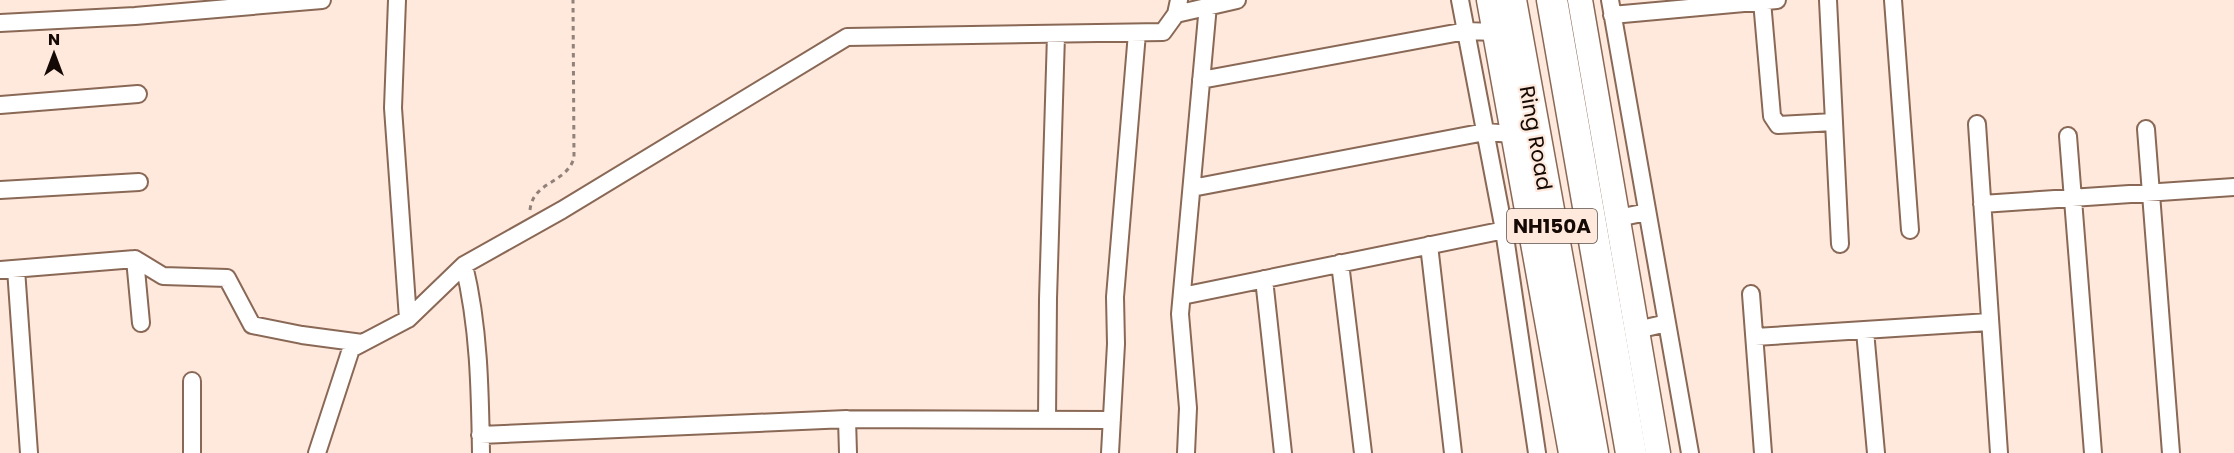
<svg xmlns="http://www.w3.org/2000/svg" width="2234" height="453" viewBox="0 0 2234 453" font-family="Poppins,sans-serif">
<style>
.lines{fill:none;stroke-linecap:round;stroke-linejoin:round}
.street-casing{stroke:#896856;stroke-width:20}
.secondary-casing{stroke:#896856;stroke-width:27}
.highway-casing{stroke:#896856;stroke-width:33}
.path{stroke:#928178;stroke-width:3;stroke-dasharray:4.5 4.5;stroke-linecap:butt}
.street{stroke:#fff;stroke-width:16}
.secondary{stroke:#fff;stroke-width:24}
.highway{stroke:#fff;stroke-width:30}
.labels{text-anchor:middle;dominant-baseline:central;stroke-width:4.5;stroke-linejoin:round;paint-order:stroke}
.shield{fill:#ffe8dc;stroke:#5a4c45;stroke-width:1.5}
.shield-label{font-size:20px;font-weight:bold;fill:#140904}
.street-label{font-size:21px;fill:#140904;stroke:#ffe8dc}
</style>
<rect width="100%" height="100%" fill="#ffe8dc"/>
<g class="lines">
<g class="street-casing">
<path id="street" d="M397,0L393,108L408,319
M1460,0L1504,230L1537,453
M1610,0L1690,453
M1828,0L1840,244
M1893,0L1910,230
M1762,1L1772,116L1778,125L1834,122
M1176,14L1237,0
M1612,15L1777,0
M0,23L135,16L322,0
M1201,80L1466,31L1495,32
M0,105L138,94
M1977,124L1999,453
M2146,129L2171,453
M2068,136L2093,453
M1192,188L1485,132L1513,134
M0,190L139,182
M1982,204L2234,187
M1618,218L1647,212
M1429,245L1453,453
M135,259L141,323
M1340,263L1363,453
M464,265C479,327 480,389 481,453
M16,269L29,453
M0,270L135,259L163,276L227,278L252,325L302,335L362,343
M1264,279L1283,453
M1751,294L1763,453
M1182,296L1529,225
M1637,330L1667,323
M1865,331L1876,453
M1755,337L1989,322
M847,419L848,453
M1047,420L1048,299L1056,35
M480,435L847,419L1112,420
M192,453V381
M317,453L351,349L408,319L464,265L562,210L847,37L1163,32L1176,14L1179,0
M1110,453L1116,344L1115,297L1137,33
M1186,453L1188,408L1180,314L1208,5"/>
</g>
<g class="secondary-casing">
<path id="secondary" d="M1489,0L1571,453
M1580,0L1658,453"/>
</g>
<g class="highway-casing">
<path id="highway" d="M1511,0L1593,453
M1552,0L1631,453"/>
</g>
<path class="path" d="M530,210C533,181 566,184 574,158L573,0"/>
<use href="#street" class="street"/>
<use href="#secondary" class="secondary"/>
<use href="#highway" class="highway"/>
</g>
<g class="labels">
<rect class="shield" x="1507" y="209" width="90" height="34" rx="4.5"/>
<g class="shield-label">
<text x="1552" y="226">NH150A</text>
</g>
<g class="street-label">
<text transform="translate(1536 138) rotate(80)">Ring Road</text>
</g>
</g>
<g transform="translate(54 54)" stroke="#ffe8dc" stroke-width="4.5" paint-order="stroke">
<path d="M0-4.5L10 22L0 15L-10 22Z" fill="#140904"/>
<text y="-9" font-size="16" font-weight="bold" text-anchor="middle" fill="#140904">N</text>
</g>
</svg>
